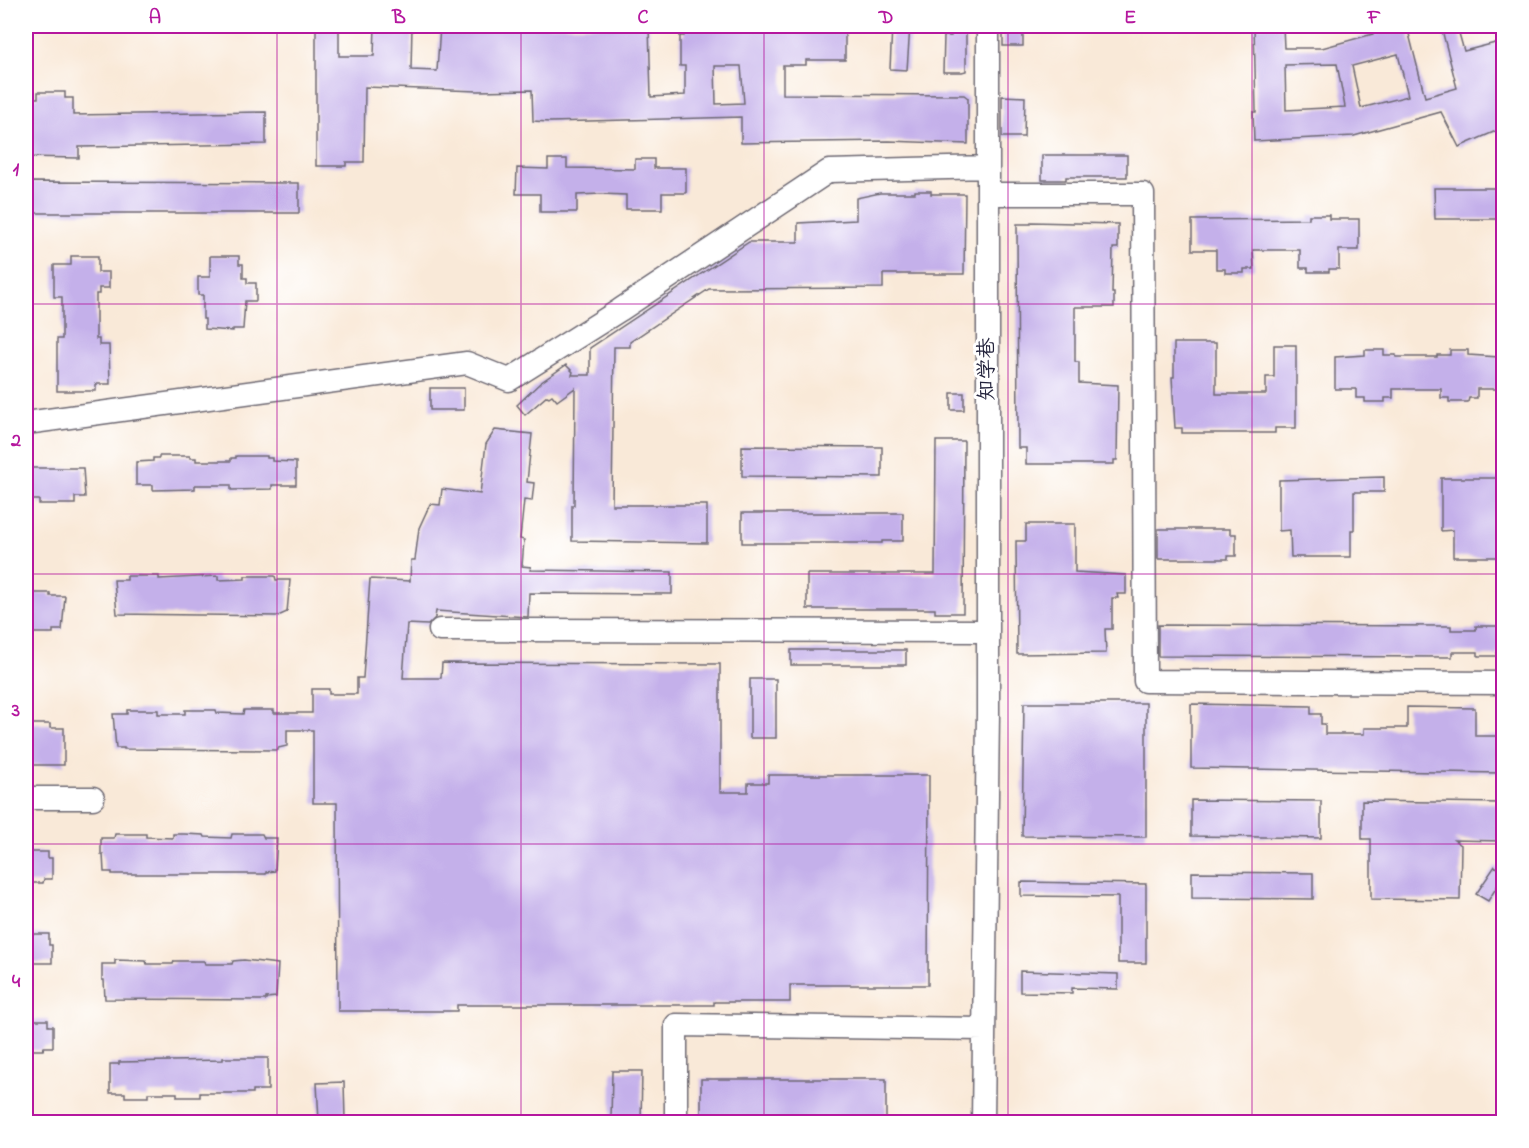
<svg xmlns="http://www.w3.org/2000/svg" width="1529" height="1148" viewBox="0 0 1529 1148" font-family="'Indie Flower','LXGW WenKai TC',sans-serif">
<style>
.building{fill:#c4b0ea;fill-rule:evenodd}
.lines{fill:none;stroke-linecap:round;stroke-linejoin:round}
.minor-casing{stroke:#6d6872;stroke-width:25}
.minor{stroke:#fff;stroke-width:22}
.grid{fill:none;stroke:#b5179e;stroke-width:1.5;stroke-opacity:0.55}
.labels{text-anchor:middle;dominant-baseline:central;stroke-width:6;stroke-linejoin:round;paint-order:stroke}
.street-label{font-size:21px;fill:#22223b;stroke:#fff}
.neatline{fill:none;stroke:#b5179e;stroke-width:2}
.grid-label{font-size:20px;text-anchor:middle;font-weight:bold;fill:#b5179e}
</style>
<rect width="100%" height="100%" fill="#fff"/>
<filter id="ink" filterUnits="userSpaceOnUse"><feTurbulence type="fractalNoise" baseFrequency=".0167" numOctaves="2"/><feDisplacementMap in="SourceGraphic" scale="12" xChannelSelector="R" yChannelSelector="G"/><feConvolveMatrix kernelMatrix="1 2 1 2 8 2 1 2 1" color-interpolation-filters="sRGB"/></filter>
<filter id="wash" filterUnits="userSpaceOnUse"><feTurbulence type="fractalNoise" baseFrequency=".008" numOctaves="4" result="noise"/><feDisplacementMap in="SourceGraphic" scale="24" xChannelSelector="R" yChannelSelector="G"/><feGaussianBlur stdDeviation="1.35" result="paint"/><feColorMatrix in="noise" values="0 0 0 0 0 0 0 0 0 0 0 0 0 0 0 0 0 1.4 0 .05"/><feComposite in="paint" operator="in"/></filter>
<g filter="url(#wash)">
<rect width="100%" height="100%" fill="#f9e9d8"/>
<g id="blocks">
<path class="building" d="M316,26H339V56H374L375,26H412L411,70L437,71L440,26H649L651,97L685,95V66H680V36H684V26H845V60H806V65H783V94L964,95L968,98V144L889,141L741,143V117L550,122L533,121L532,90L478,91L365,87L364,162H346V166H316ZM715,66H741L744,103L716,104Z
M892,26H910L907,70L890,69Z
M952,26H966V71L962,72H943L944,36H951Z
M1003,26H1023V46H1003Z
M1254,26H1283L1284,48H1322L1373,34L1372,29L1375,28L1374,26H1394L1395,29L1407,26L1425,97L1457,88L1441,26H1457L1464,51L1503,41V128L1459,147L1441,112L1354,136L1254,141L1253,112H1256ZM1398,54L1408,96L1361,108L1352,66ZM1337,64L1345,107L1286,110L1285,65Z
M38,92H65V98H73V115L266,112V144L79,147V158L26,157V98H38Z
M1002,96L1025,97L1024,137H1002Z
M1042,155H1127V177H1066V180H1042Z
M548,159H567V168L635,169V159H654V168H686V193H662V209H626V195L601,194L577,195V212H540V194H516L517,168L548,169Z
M26,182L299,183V213H26Z
M1434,188H1503V219H1435Z
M915,191H931V194H965L964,274H883V288L709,289L630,342V347H614L612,505H707V543L572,541V505H574L575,388L557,401L552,395L549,397L547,396L525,415L517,405L540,383L566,365L573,372L572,375H590V348L749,242H798V223L856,220V198L880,193H915Z
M1309,215H1329V219H1359V250H1339V269H1329V272H1308V268H1300V250H1253L1254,269H1244V273H1225V269H1216V250H1192V220L1309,219Z
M1031,222L1118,224V248H1113L1112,293H1114V307H1075V362H1079V383L1118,385L1117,460H1114V464H1026V448H1018L1017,224H1031Z
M71,256H98V272H109V288H99V294H96V339H99V345H109L110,384H96V391H57V339H62V297H54V265H71Z
M210,256H239V264H243V278H247V283H256V301H245L243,329H233V331L205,329V319H203V295H198V277H210Z
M1174,343H1216V394H1266V377H1274V345H1296V428H1275V433H1182V428H1175L1172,377H1174Z
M1365,350H1384V355H1396V357H1437V355H1450V350H1468V355L1499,357V389H1477V398H1469L1468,402H1449V398H1441V389H1393V398H1385V402H1365V398H1356V389H1335V357L1365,355Z
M430,388H464V410H430Z
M951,393H964V410H951Z
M495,430L532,434L527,482L534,483L532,501L524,500L520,539L524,540L522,566L531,567L530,570L672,572V594L529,593L528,617L436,611L435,618L428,625L407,624L403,678H441L442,663L720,664V792H748V783H768V775H929L928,985H790V1002H714V1005H457V1011H338L337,803H313V730H287V746L278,748V750L124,749V748H116L113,714H127V710H158V714H185V710H216L217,713L243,714L244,710H274V713H312V689H329V694H357V678H363L370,579L410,581L411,560H415L419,528L430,504L440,505L442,489L480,494L486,444Z
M936,441H964L963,613H935V609H807V574H935Z
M742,446L882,447V477L742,476Z
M159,456H190V458H196V461H231V458H236V456H267V458H272V461L296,462V485H272V489L231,490V485H195V489L153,490V485H136V462L153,461V458H159Z
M31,468H83L85,497H75V504H39V500H26V472H31Z
M1384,477V492H1354V530H1351V557H1291L1290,530L1279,531V480Z
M1441,478H1503V557H1453V530L1441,531Z
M742,513H903V541H882V543H742Z
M1026,524H1075V572L1126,575V594H1117L1118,598H1112V629H1105L1106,653L1017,654L1016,541H1026Z
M1158,529H1230V534H1236V556H1228V559H1158Z
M127,576H159V579L218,576V580L245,579V576H275L276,580H290L287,612L278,616L117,614L114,580H127Z
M26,593H50V596H65L62,630H53V633H26Z
M1158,625L1451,626V630H1476V626H1498V630H1503V653H1497V656H1478V652H1452V657L1158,656Z
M791,650H906V665H791Z
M750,679H776V738H750Z
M1024,703H1146V837L1022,836Z
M1191,704L1311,706V714H1321V724H1325V734H1364V728H1407V707L1475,708V736H1503V773L1191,768Z
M26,724H50V728H64V765H26Z
M1191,800L1321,801V838L1191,836Z
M1362,801L1503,803V841L1454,840L1461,845L1460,900L1371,899V839H1362Z
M115,834H146V837L173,838V834H184L204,835L205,837L231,838L232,834H262L264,838H277L275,871L266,872V874H112V872H104L103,854H101V838H114Z
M26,852H48V858H52V879H44L43,883H26Z
M1495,866L1503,872V877L1488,901L1476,894Z
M1192,872L1313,873V899L1192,898Z
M1021,882L1146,884V963H1118V897L1021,896Z
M26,934H49V945H52V963H26Z
M115,960L146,961L147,964H173L174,961H204L205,964H232L233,961L244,960L278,964L276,997L266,998V1000L105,999L104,980H102V964H115Z
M1020,971L1118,974V989L1072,988V993L1020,992Z
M26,1020H48V1026H53V1047H44L43,1050H26Z
M223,1058H268V1090H253V1093H200V1097H177V1093H148V1097H125V1093H110V1064H119V1062L223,1060Z
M612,1071H642L641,1122H611Z
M701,1079H886V1122H701Z
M344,1082L345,1121L319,1122L317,1083Z"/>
</g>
</g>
<g filter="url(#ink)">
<use href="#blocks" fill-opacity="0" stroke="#6d6872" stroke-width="1.5"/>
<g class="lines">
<g class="minor-casing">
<path id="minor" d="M988,194H1143L1145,681L1504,683
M26,423L467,363L509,380L620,310L829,171L988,167
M440,630L988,631
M26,798H93
M676,1122V1025L984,1029
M983,1122L988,713V26"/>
</g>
<use href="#minor" class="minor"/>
</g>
</g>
<path class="grid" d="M277,26V1122M521,26V1122M764,26V1122M1008,26V1122M1252,26V1122M26,304H1504M26,574H1504M26,844H1504"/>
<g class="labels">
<g class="street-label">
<text transform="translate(988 369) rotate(-90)">知学巷</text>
</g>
</g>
<rect width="1529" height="1148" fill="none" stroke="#fff" stroke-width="66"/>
<rect x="33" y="33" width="1463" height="1082" class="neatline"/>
<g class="grid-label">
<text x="155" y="23">A</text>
<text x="399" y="23">B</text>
<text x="643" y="23">C</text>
<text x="886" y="23">D</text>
<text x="1130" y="23">E</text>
<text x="1374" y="23">F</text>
<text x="16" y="175">1</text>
<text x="16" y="446">2</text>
<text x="16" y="716">3</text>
<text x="16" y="987">4</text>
</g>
</svg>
